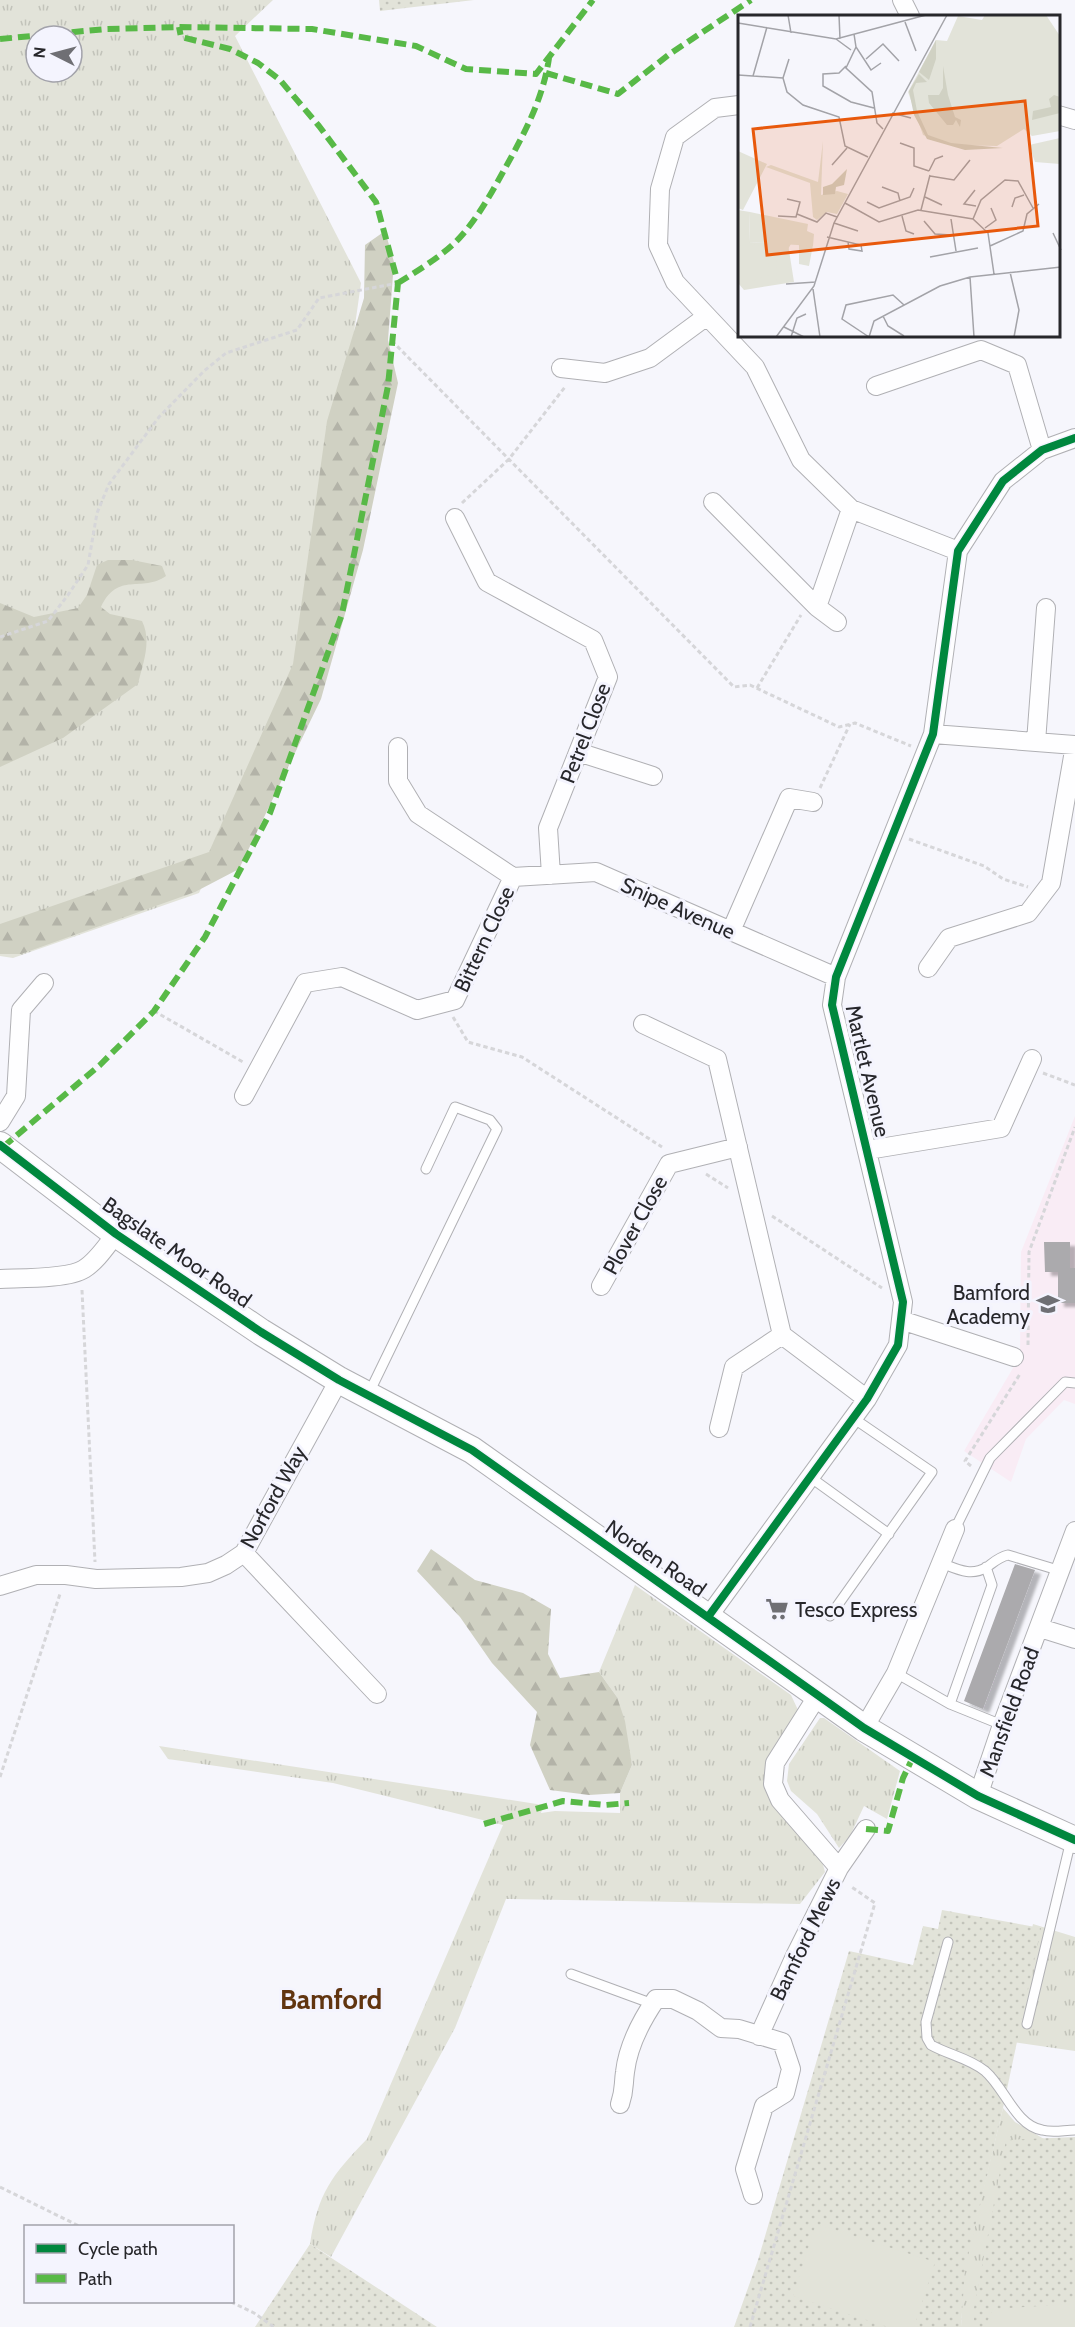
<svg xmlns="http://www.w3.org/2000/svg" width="1075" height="2327" viewBox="0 0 1075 2327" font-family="Cabin,sans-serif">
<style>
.education{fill:#f9ecf5}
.grass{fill:url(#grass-tufts);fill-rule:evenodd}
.forest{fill:url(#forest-firs)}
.park{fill:url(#park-dots)}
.pitch{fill:#e2e3d9}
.building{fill:#abaaad;filter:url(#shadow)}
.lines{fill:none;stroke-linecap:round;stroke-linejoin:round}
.lane-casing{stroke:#b0b0b4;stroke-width:11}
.street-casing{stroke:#b0b0b4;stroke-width:20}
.secondary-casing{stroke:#b0b0b4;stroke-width:28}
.path{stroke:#d6d6d9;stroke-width:3;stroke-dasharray:4.5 3;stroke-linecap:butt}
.lane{stroke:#fefeff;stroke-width:9}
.street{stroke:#fefeff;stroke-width:18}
.secondary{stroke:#fefeff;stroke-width:26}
.quiet{stroke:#58b947;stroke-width:6;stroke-dasharray:12 6;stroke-linecap:butt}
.cycleway-casing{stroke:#f4f4fe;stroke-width:11}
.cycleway{stroke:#00873e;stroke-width:8}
.labels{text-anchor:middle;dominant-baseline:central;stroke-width:6;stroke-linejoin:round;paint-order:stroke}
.street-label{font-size:21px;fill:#27272b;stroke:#f4f4fe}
.poi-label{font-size:21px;fill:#27272b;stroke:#f4f4fe;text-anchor:end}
.district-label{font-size:27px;font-weight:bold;fill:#613510;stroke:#f4f4fe}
.inset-road{fill:none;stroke:#a3a3a8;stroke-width:1.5}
.view{fill:#e8590c;fill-opacity:0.15;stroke:#e8590c;stroke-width:3}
.inset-edge{fill:none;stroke:#27272b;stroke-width:3}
</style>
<defs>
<pattern id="grass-tufts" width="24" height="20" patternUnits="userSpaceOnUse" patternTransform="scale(1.5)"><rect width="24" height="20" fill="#e2e3d9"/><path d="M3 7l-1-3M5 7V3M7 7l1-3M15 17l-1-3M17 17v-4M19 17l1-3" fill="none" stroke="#c2c3ba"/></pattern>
<pattern id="forest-firs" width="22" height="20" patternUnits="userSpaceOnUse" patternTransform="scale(1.5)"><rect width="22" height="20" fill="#d0d1c3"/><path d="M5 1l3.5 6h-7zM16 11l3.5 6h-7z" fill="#b3b3a8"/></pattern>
<pattern id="park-dots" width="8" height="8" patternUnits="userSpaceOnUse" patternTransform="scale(1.5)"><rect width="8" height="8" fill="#e2e3d9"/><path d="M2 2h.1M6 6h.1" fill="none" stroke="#c2c3ba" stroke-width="1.8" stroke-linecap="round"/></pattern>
<filter id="shadow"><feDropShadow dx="6" dy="4" stdDeviation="1.5" flood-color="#0004"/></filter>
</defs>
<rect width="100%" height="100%" fill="#f6f6fc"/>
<path class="education" d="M1075,1116V1404L1064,1400L1026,1439L1011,1482L964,1451L1020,1356L1021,1252Z"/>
<path class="grass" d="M0,0H273L235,36L361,283L308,658L199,893L13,958L0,956ZM36,36H72V72H36Z
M635,1585L791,1695L798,1710L768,1762L822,1861L825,1872L800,1904L506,1899L455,2028L331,2257L310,2244C318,2193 332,2175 367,2139L503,1825L333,1783L168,1759L159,1746L543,1805L541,1813L555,1811L620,1813V1793L632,1765L617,1697L599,1672Z
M820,1718H824L900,1771L887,1819L864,1806L850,1836L839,1848L817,1814L791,1791L787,1781L789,1764Z
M1033,1924L1075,1937V2051L1006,2041Z
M1003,2108L1015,2122L1044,2139L985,2327H961L964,2269Z"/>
<path class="forest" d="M385,231L394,262L388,340L398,383L363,550L321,699L239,869L195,892L21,954H0V924L209,852L293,664L327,421L364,298L365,245Z
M108,560H132L162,566L166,576C142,593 118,571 101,607L110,614L142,621C152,641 143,663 138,684L63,738L0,767V603L34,617L78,608L87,595L97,565Z
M431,1549L475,1580L523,1593L551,1609L548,1654L560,1678L599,1672L617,1697L625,1721L632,1765L620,1793L589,1795L550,1790L530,1745L537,1712L492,1663L460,1617L417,1571Z"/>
<path class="park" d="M379,0H474L380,11Z
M942,1910L1041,1928L1003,2108L965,2269L961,2327H734L758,2260L849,1951L913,1965L923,1926L938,1929Z
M1075,2137V2327H974V2308L1006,2140Z
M310,2244L437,2327H255Z"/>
<path class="pitch" d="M816,2224L935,2262L914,2327H888L793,2296Z
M1075,2304V2327H985L993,2309Z"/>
<path class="building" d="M1044,1242H1070V1268H1075V1303H1058V1272H1045Z
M1015,1564L1035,1570L983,1709L964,1701Z"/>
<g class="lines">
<g class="lane-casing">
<path id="lane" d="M369,1393L497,1129L490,1120L455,1107L426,1169
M810,1477L889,1534
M955,1529L990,1458L1065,1382L1075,1383
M941,1563C957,1569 971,1577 987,1567C994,1562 999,1557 1008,1555L1061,1571
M830,1616L932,1472L853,1418
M896,1673L950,1704L1002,1725
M950,1704L992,1585L986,1567
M948,1942L926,2022L927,2038L931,2045C949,2055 969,2058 985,2071C1005,2088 1015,2125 1042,2130C1053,2133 1064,2130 1075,2130
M571,1974L653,2004
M1027,2024L1071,1840"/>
</g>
<g class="street-casing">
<path id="street" d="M902,0L910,16
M739,105L715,108L675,137L660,189L658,245L675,282L755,367L801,460L851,509L958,551
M1058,115L1075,120
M561,368L605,373L650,358L707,316
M876,386L981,350L1017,365L1042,450
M713,502L817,607L851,509
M455,518L487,582L593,640L608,677L548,828L551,875
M817,607L837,622
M933,734L1075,745
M1036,742L1046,608
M398,747V781L418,814L513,877
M578,752L653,776
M513,877L596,872L836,977
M731,931L789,798L813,802
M928,968L949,938L1028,913L1051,883L1075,745
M643,1024L717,1059L782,1335L734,1367L719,1428
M244,1096L305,983L342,977L417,1010L455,1000L513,877
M0,1122L16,1096L21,1010L44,983
M868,1150L1001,1128L1032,1059
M0,1279C20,1278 69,1279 84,1269C97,1261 107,1245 116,1234
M601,1286L669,1164L738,1147
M901,1320L1014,1357
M782,1335L867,1399
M244,1553L377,1694
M0,1586L36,1575H66L96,1579L181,1577L208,1573L226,1565L244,1553L339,1380
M708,1617L867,1399L898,1345L903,1302L832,1005L836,977L933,734L958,551L1003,481L1042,450L1075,438
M1040,1628L1075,1639
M864,1728L896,1673L955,1529
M978,1796L1002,1725L1075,1531
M839,1868L866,1829
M759,2036L795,1956L839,1868L780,1800L773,1784L775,1763L818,1695
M620,2104C625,2089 623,2086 625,2072C628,2046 641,2021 656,1999H673L698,2011L721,2028L739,2029L782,2042L791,2069L785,2093L764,2106L745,2169L753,2195"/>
</g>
<g class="secondary-casing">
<path id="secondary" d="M0,1145L116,1234L261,1332L339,1380L472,1450L864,1728L978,1796L1075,1840"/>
</g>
<path class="path" d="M392,341L734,687L750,685L839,727L855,723L911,746
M462,503L509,459L565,387
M0,637L48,621L68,595L88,565L97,513L109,484L159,417L204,371L226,353L297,330L319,298L398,283
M757,688L801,615
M820,788L850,724
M909,839L984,866L1003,879L1028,887
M154,1011L243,1062
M453,1017L468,1042L522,1057L662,1147
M1043,1073L1075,1085
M706,1174L728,1188
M772,1216L882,1288
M82,1290L95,1562
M1028,1345L1029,1252L1075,1127
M971,1466L965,1461L1020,1374
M0,1777L60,1594
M0,2187L79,2226
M231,2302L254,2313L274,2327
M750,2327L875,1903L850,1886"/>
<use href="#lane" class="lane"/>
<use href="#street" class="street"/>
<use href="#secondary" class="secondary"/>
<path class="quiet" d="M0,39L106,29L179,27L312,29L416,46L466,69L536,74L593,0
M546,73L618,94L671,53L751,0
M398,283C420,269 446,254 463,234C479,215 491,194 503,172C523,136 543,100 549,58
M3,1147L100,1065L154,1011L205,937L270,813L342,614L388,386L398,283L376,202L319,126L280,80L258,63L230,49L181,37L179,27
M484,1824L563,1801L605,1805L629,1803
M866,1829L888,1831L903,1778L913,1757"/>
<g class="cycleway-casing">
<path id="cycleway" d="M0,1145L116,1234L261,1332L339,1380L472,1450L864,1728L978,1796L1075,1840
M708,1617L867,1399L898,1345L903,1302L832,1005L836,977L933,734L958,551L1003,481L1042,450L1075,438"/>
</g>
<use href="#cycleway" class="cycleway"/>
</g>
<defs>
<g id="school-bare" transform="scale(1.8)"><path d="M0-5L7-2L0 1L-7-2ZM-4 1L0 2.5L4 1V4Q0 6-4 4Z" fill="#6f6f74" stroke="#f4f4fe" stroke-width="2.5" paint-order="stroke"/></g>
<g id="supermarket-bare" transform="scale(1.8)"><path d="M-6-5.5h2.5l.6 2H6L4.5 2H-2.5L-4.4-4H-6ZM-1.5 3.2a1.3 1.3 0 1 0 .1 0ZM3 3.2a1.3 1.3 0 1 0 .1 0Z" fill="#6f6f74" stroke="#f4f4fe" stroke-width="2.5" paint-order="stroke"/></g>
</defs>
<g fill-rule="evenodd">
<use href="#school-bare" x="1048" y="1304"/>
<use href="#supermarket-bare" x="777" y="1609"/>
</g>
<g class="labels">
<g class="street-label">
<text transform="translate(585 733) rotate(-69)">Petrel Close</text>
<text transform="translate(678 908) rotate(24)">Snipe Avenue</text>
<text transform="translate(484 939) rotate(-65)">Bittern Close</text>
<text transform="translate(868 1071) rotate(77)">Martlet Avenue</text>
<text transform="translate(635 1225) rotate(-61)">Plover Close</text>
<text transform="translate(177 1252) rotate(35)">Bagslate Moor Road</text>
<text transform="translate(273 1497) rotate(-61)">Norford Way</text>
<text transform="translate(656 1558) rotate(35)">Norden Road</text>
<text transform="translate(1009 1712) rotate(-70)">Mansfield Road</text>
<text transform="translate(805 1939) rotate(-64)">Bamford Mews</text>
</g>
<g class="poi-label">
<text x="1030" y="1292">Bamford<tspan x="1030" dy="24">Academy</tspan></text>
<text x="795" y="1609" text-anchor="start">Tesco Express</text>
</g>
<g class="district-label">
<text x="331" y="1999">Bamford</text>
</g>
</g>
<g transform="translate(738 15)">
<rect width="322" height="322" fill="#f6f6fc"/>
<path d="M247,0H308L322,21V116L294,121L286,114L259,131L214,130L185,120L170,77L198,25L209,26L220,1L244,5ZM85,126L83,180L99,176L110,179L99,199L89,197L79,205L75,202L72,168L28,152L33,150L80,167ZM0,195L12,197L11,227L53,229L50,234L0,232ZM61,228L75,230L71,251L61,249Z" fill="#e2e3d9"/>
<path d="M198,25V44L191,65L181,57ZM205,51L210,80L217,102L223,105L222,112L218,105L215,110H209L191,88L190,80H201L205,73ZM181,59L189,67L178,68L175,75L179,96L190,120L213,128L265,133L227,135L189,124L176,100L171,76ZM316,80L322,82V98L294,105L295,96L313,92L311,84ZM109,154L106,170L98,172L97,179L85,180V172L94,169Z" fill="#d0d1c3"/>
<path d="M322,123V149L297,147L291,130ZM0,136L29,149L5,195L0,193ZM12,197L70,209L69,216L76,219L75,231L11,227ZM30,228L50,229L56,267L6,275L0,268V231Z" fill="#e2e3d9"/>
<path d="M30,230L31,260L8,268L0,265V232ZM49,242L53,265L38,268L39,243Z" fill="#e2e3d9"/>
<path class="inset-road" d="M50,0L53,18M101,0L102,24M167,7L178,36M0,8L98,24L188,0M116,19L118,32L133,55L143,48M98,24L113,35M118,32L108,53L134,77L139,108L145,114M51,44L45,63L49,77L65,90L101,102L107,131L130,142M128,44L145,29L161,46M108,51L101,58L85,59V71L113,87L136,93M0,60L45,63M15,61L29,12M154,98L173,103M162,128L176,133V151L191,156M94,150L109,133M191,156L197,144L205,141M192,161L216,165L232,145M144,172L160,178L162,186M237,175L226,189L238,191M187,182L204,190M129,187L141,193L172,182L176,173M107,188L141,207L180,195L235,204L250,218L256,259M274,192L277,183L286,180M183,195L192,160M59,199L79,207L88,198L99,202M40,201L58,202L62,187L49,184M164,201L168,216L176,219M213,204L218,236M235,204L243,185L267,165L280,166L295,193M186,206L197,219L213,220M96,208L120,216M247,213L258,205L253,193M315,218L323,235M89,222L123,230L124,236L111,234L110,227M252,231L285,216L289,199L301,189M192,242L240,233M272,257L281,295L276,322M232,262L236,322M48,269L78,267M75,274L82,322M145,301L150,311L166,321M46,312L66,322M38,322L76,271L96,208L209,0M53,322L59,303L68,299M131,322L136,306L202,271L232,262L323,252M131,322L104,304L108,290L155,280L166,290"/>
<path class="view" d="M287,86L300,211L29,240L15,114Z"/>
<rect width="322" height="322" class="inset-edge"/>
</g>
<rect x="24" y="2225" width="210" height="78" fill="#f4f4fe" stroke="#a2a2aa" stroke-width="1.5"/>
<rect x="36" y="2244" width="30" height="9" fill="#00873e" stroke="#a2a2aa" stroke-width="1.5"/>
<text x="78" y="2255" font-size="18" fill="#27272b">Cycle path</text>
<rect x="36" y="2274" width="30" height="9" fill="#58b947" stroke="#a2a2aa" stroke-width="1.5"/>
<text x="78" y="2285" font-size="18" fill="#27272b">Path</text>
<g transform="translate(54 54) rotate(276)"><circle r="28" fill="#f4f4fe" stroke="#a2a2aa" stroke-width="1.5"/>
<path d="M0-4.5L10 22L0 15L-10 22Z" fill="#6f6f74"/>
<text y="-9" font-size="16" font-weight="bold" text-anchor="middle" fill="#27272b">N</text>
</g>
</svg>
